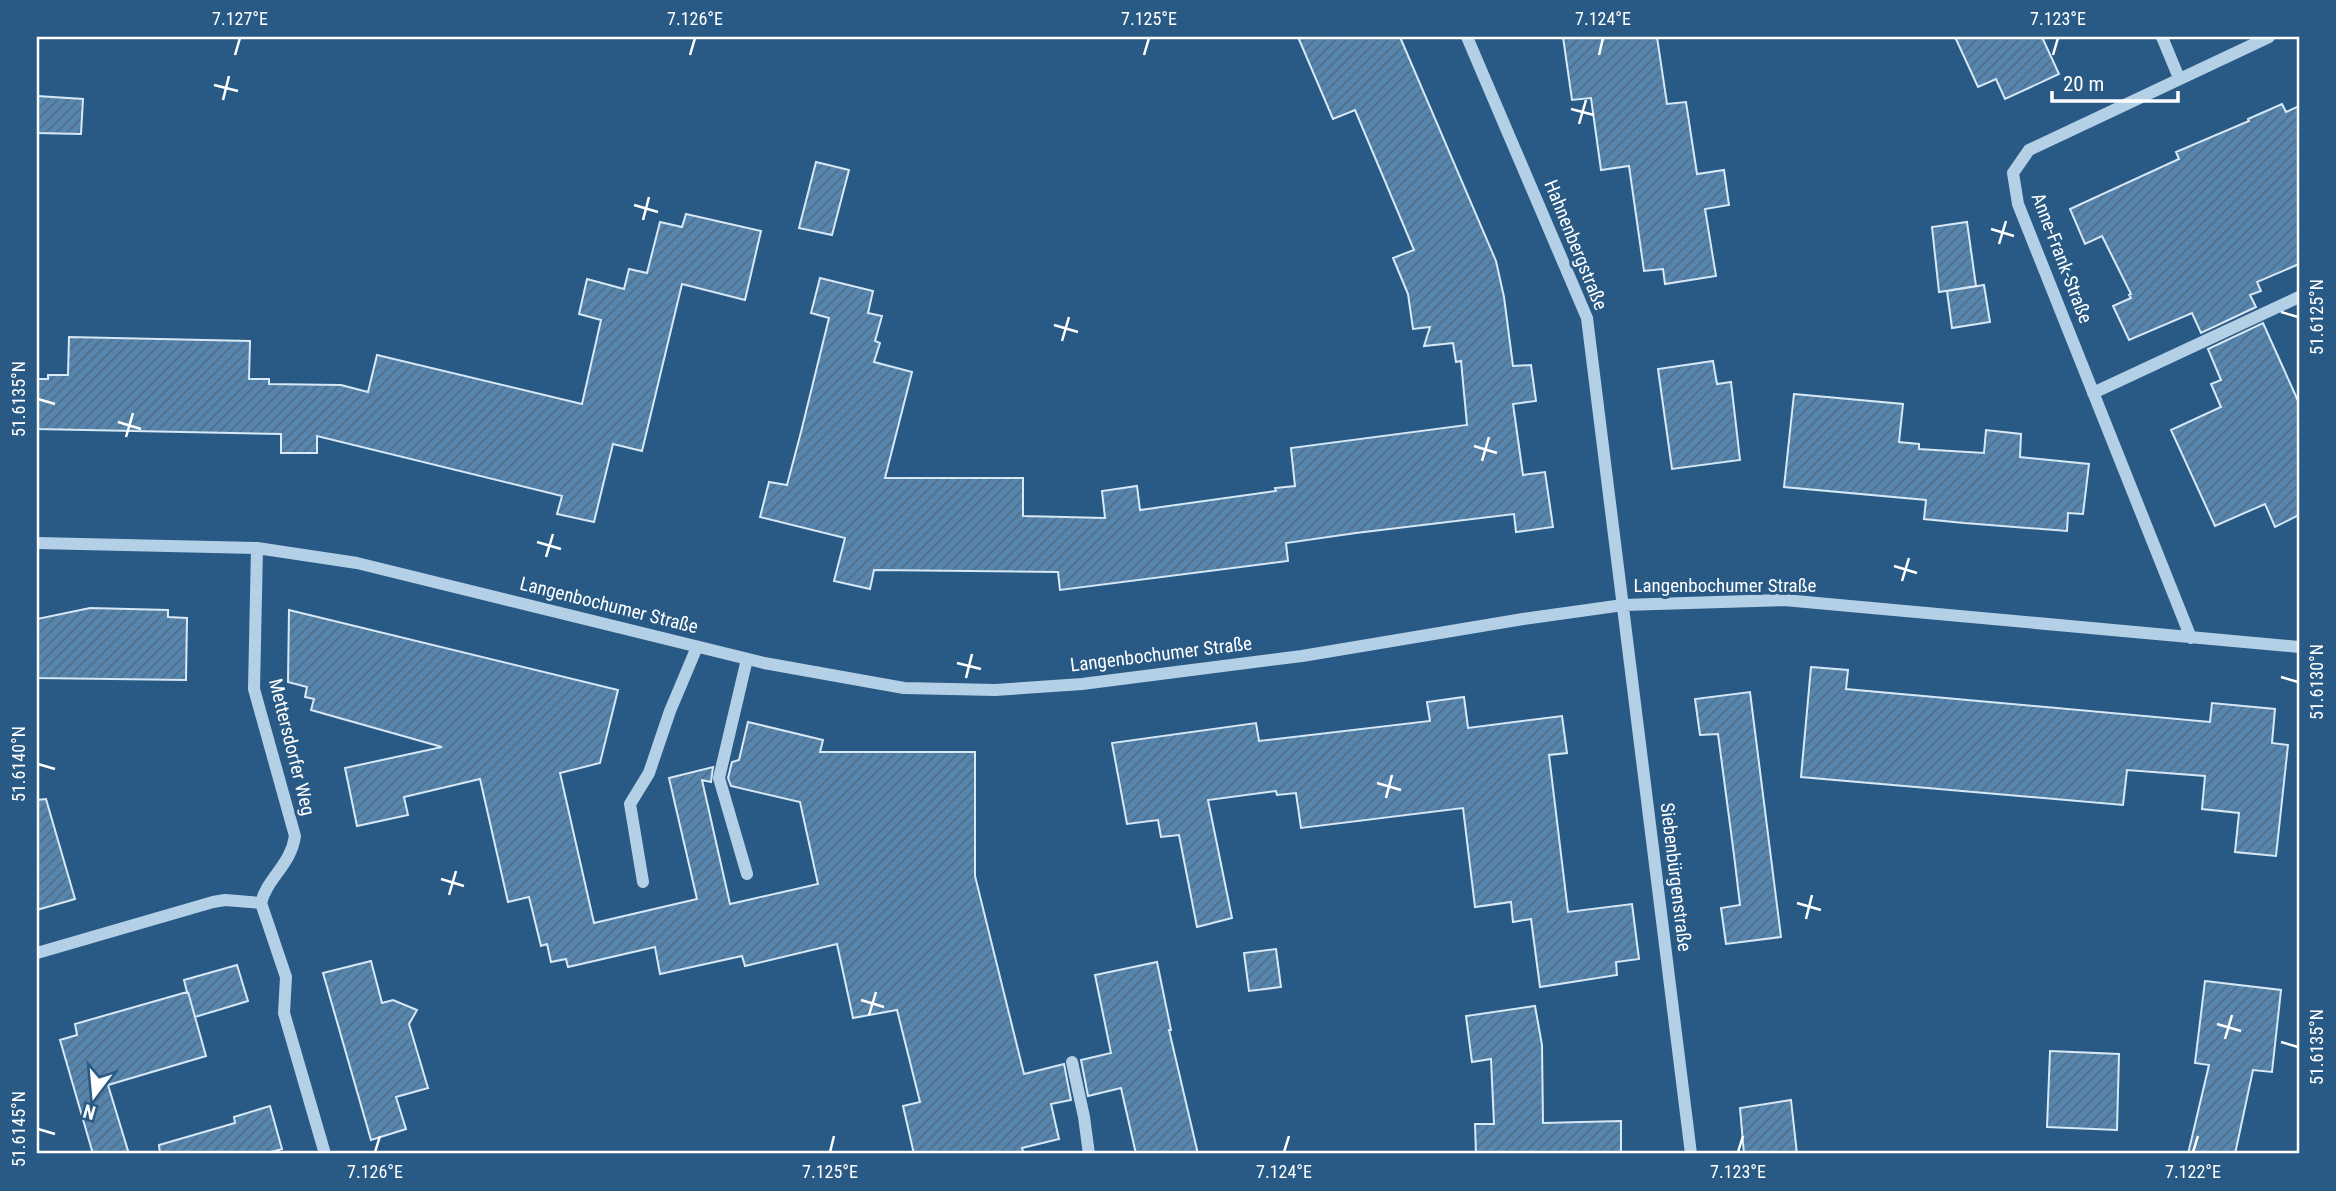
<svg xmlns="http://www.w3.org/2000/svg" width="2336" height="1191" viewBox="0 0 2336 1191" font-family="'Roboto Condensed',sans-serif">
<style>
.building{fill:url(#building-hatch);stroke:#d7e8f6;stroke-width:2}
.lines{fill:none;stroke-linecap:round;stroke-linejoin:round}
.minor{stroke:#b4d0e7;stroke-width:12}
.ticks{fill:none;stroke:#fff;stroke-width:2.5}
.labels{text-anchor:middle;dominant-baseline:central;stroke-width:6;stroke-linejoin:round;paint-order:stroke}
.street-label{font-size:19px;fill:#fff;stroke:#295a85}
.neatline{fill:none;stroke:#fff;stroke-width:2.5}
.ticks-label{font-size:18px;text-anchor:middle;fill:#fff}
</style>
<defs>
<pattern id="building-hatch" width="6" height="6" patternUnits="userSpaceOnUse" patternTransform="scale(1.75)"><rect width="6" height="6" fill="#5685ae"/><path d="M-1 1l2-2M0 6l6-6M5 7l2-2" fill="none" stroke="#526e87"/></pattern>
</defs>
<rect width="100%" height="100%" fill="#295a85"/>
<path class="building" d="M1298,37H1400L1496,261L1504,297L1513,366L1531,365L1536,401L1513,404L1523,475L1545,472L1553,527L1516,532L1514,514L1356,533L1286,543L1288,561L1060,590L1058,572L874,570L870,589L834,581L845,538L760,517L769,482L787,485L801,432L829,318L811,313L820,278L873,291L868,313L882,316L875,341L880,343L874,362L912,372L885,478H1023V516L1105,518L1102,491L1137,486L1140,510L1276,491L1275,488L1295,486L1291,448L1467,425L1461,361L1456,362L1453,343L1424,346L1430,327L1413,329L1408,294L1393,258L1414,250L1355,110L1333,119Z
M1563,37H1657L1667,104L1686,102L1697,174L1724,170L1729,205L1705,209L1716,276L1665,284L1663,269L1644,271L1629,166L1601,170L1591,98L1572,100Z
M1955,37H2042L2059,74L2005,99L1996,79L1978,87Z
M37,96L83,99L81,134L37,133Z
M2282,104L2286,112L2299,106V264L2257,282L2261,291L2250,295L2256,307L2201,333L2192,313L2129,340L2113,306L2131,298L2129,295L2131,294L2102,236L2085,244L2070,209L2179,159L2176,152L2249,121L2248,119Z
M816,162L849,170L832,235L799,228Z
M686,214L761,231L745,300L682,284L642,451L613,444L594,522L557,514L562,496L317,436V453H281V434L37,429V379H48V375H68L69,337L250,341L249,379H269V384L341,385L368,392L377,355L582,404L601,320L579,314L587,279L624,289L629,269L647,273L660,222L682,227Z
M1967,222L1976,286L1939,292L1932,227Z
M1984,285L1990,322L1952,328L1947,291Z
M2263,323L2299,403V515L2275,527L2265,504L2215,526L2171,430L2221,407L2211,384L2221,380L2208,349Z
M1713,361L1717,384L1731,382L1740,460L1672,469L1658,369Z
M1794,394L1903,404L1899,442L1919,444V449L1984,453L1986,430L2021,434L2020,457L2089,464L2083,514L2068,513L2067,531L1964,523L1924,519L1926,500L1784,487Z
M90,608L168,610V617L187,618L186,680L37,678V619Z
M289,610L618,690L600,763L560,773L594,923L697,899L669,778L713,767L711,782L702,780L730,904L818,884L800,802L731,786L728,778L732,762L739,760L748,722L823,740L820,752H975V876L1024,1074L1064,1064L1071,1100L1051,1104L1059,1139L1022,1148L1024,1154H914L903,1106L920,1102L897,1010L853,1018L837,944L745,966L742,956L660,974L655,947L568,967L566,959L551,962L547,944L541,946L529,897L508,902L480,779L404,797L408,815L357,826L345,768L442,747L311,710L314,699L305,697L307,687L288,682Z
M1811,667L1848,670L1846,689L2210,722L2212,703L2275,709L2272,743L2288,745L2276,856L2235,852L2239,813L2202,809L2205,776L2127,770L2123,805L1801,777Z
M1750,692L1781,937L1726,944L1721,908L1740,905L1734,855L1718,734L1700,735L1695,699Z
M1464,697L1468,728L1562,716L1567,753L1549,755L1568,912L1632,904L1639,959L1616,962L1617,975L1540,987L1531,919L1513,922L1511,902L1475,907L1463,808L1301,828L1296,793L1277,795L1276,791L1208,800L1232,918L1197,927L1179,835L1161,837L1158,820L1127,824L1112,743L1256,723L1259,741L1430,721L1427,702Z
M46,799L75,899L37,910V800Z
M1276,949L1281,987L1249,991L1244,953Z
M371,961L382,1003L393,1000L417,1010L409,1024L428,1088L396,1097L406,1129L371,1140L323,973Z
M1157,962L1171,1030H1169L1198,1154H1136L1121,1088L1088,1096L1081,1060L1111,1053L1095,975Z
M237,965L248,1001L195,1017L188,992L206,1056L108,1085L129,1154H93L60,1040L77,1035L75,1024L187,992L184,980Z
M2205,981L2281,990L2272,1072L2253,1070L2235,1154H2188L2209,1065L2195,1063Z
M1535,1006L1542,1045L1543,1123L1621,1121V1154H1476L1475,1124H1494L1491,1059L1472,1062L1466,1016Z
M2050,1051L2119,1054L2117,1130L2047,1127Z
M1791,1100L1797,1154H1744L1740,1108Z
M270,1106L282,1149L264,1154H160L159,1145L235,1123L234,1117Z"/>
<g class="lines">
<path class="minor" d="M1467,37L1587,318L1691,1154
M2162,37L2179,78
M2093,393L2299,297
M37,543L257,548L357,563L764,663L904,688L995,690L1082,684L1302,656L1523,619L1623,605L1784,600L2299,647
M257,548L254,689L295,836C291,865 267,878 261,903L286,977L284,1013L325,1154
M2191,638L2018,204L2013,173L2029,150L2269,37
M747,659L719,778L747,874
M643,882L630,804L649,773L670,711L697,647
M37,953L213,902L225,900L261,903
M1072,1062L1084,1117L1089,1154"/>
</g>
<path class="ticks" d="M235,55L240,38M690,55L695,38M1144,55L1149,38M1599,55L1603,38M2053,55L2058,38M214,85L238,91M223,100L229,76M1571,109L1594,115M1579,124L1586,100M634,205L658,212M643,220L649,197M1991,229L2014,236M1999,244L2006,221M2281,312L2298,317M1054,325L1078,332M1062,341L1069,317M38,399L55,404M118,422L141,429M126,437L133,413M1474,446L1497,453M1482,461L1489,437M537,542L561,549M546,557L553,534M1894,566L1917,573M1902,581L1909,558M957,663L981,669M2281,677L2298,682M966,678L972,654M38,764L55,769M1377,783L1401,790M1386,798L1392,775M441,879L464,886M449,895L456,871M1797,903L1821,910M1806,919L1812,895M861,1000L884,1007M869,1015L876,992M2217,1024L2241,1031M2225,1039L2232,1015M2281,1042L2298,1047M38,1129L55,1134M375,1152L380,1136M830,1152L834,1136M1284,1152L1289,1136M1738,1152L1743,1136M2193,1152L2198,1136"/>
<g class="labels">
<g class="street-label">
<text transform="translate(1576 245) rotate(68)">Hahnenbergstraße</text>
<text transform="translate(2062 258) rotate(69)">Anne-Frank-Straße</text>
<text x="1725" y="585">Langenbochumer Straße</text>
<text transform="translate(609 605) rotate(14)">Langenbochumer Straße</text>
<text transform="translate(1161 654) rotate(-7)">Langenbochumer Straße</text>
<text transform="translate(292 747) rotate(76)">Mettersdorfer Weg</text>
<text transform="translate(1676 877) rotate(83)">Siebenbürgenstraße</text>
</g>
</g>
<rect width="2336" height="1191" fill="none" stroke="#295a85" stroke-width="77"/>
<g transform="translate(94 1096) rotate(196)" stroke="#295a85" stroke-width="5" paint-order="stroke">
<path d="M0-5L12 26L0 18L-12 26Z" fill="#ffffff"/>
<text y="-10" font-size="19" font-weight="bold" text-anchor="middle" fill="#ffffff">N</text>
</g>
<path d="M2052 91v10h126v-10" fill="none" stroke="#ffffff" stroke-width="3.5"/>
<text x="2063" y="91" font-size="21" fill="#ffffff" stroke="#295a85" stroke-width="5" paint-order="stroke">20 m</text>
<rect x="38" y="38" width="2260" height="1114" class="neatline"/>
<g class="ticks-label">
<text x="240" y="25">7.127°E</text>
<text x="695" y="25">7.126°E</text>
<text x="1149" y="25">7.125°E</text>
<text x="1603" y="25">7.124°E</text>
<text x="2058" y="25">7.123°E</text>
<text transform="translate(2317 317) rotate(-90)" y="6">51.6125°N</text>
<text transform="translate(19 399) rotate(-90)" y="6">51.6135°N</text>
<text transform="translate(2317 682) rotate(-90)" y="6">51.6130°N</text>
<text transform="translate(19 764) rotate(-90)" y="6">51.6140°N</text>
<text transform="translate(2317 1047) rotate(-90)" y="6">51.6135°N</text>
<text transform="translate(19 1129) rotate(-90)" y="6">51.6145°N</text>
<text x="375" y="1178">7.126°E</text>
<text x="830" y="1178">7.125°E</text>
<text x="1284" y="1178">7.124°E</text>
<text x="1738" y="1178">7.123°E</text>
<text x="2193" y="1178">7.122°E</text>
</g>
</svg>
